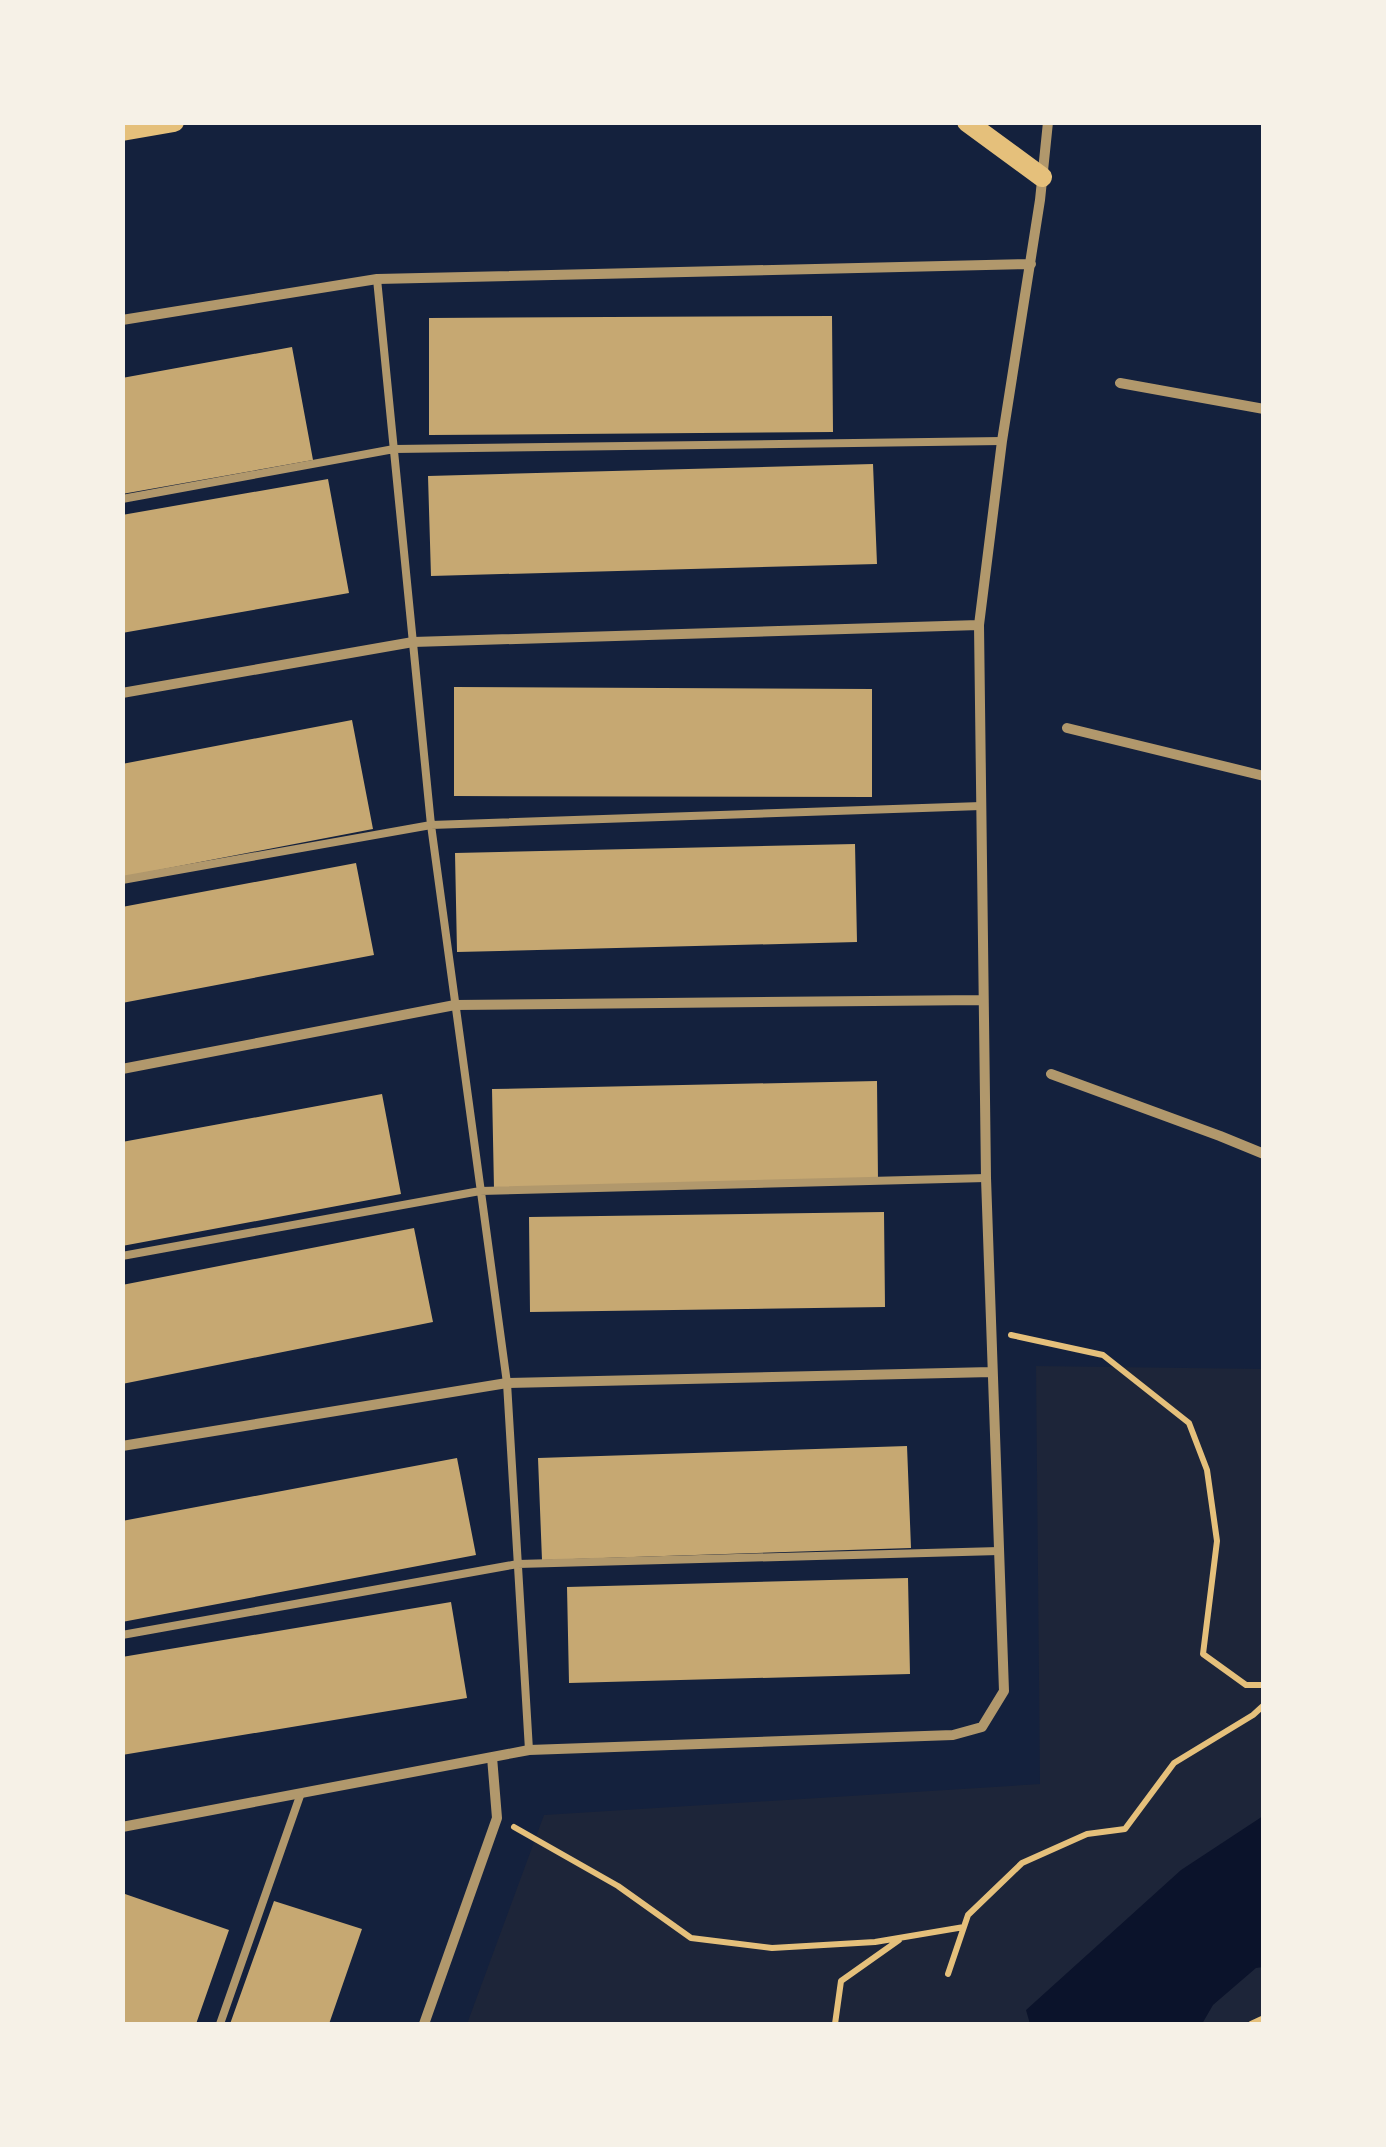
<svg xmlns="http://www.w3.org/2000/svg" width="1386" height="2147" viewBox="0 0 1386 2147" font-family="'Roboto Condensed',sans-serif">
<style>
.green{fill:#1d2539}
.water{fill:#0b132b}
.building{fill:#c6a872}
.lines{fill:none;stroke-linecap:round;stroke-linejoin:round}
.path{stroke:#e5c07b;stroke-width:6}
.service{stroke:#b1986c;stroke-width:8}
.minor{stroke:#b1986c;stroke-width:10}
.secondary{stroke:#e5c07b;stroke-width:20}
</style>
<rect width="100%" height="100%" fill="#14213d"/>
<path class="green" d="M1036,1366L1263,1369V2024H467L544,1815L1040,1784Z"/>
<path class="water" d="M1263,1816V1967L1256,1968L1213,2005L1202,2024H1030L1026,2010L1181,1870Z"/>
<path class="building" d="M832,316L833,432L429,435V318Z
M292,347L313,460L122,494V378Z
M873,464L877,564L431,576L428,476Z
M328,479L349,593L122,633V515Z
M454,687L872,689V797L454,796Z
M352,720L373,829L122,877V764Z
M855,844L857,942L457,952L455,853Z
M356,863L374,955L122,1003V907Z
M877,1081L878,1181L494,1189L492,1089Z
M382,1094L401,1194L122,1246V1142Z
M884,1212L885,1307L530,1312L529,1217Z
M414,1228L433,1322L122,1384V1285Z
M907,1446L911,1548L542,1560L538,1458Z
M457,1458L476,1555L122,1622V1521Z
M908,1578L910,1674L569,1683L567,1587Z
M451,1602L467,1698L122,1755V1657Z
M125,1894L229,1930L196,2024H122V1901Z
M274,1901L362,1929L329,2024H230Z"/>
<g class="lines">
<path class="path" d="M1011,1335L1103,1355L1189,1423L1207,1470L1217,1541L1203,1654L1246,1685H1264
M514,1827L618,1886L691,1938L772,1948L875,1942L964,1927
M948,1974L968,1915L1022,1863L1087,1834L1125,1829L1174,1763L1253,1715L1264,1705
M835,2024L841,1981L899,1940
M1251,2024L1264,2018"/>
<path class="service" d="M377,279L431,825L507,1383L529,1750
M122,499L394,449L1002,441
M122,880L431,825L981,806
M122,1256L480,1191L986,1178
M122,1635L518,1564L999,1551
M220,2024L301,1793"/>
<path class="minor" d="M122,320L377,279L1031,264
M1120,383L1264,409
M122,693L413,642L979,625
M1067,728L1264,776
M122,1069L455,1005L983,1000
M1051,1074L1220,1136L1264,1154
M122,1446L507,1383L992,1372
M122,1827L529,1750L953,1735L982,1727L1004,1691L986,1178L979,625L1002,441L1040,200L1048,122
M424,2024L497,1818L492,1757"/>
<path class="secondary" d="M967,122L1042,177
M122,131L174,122"/>
</g>
<rect width="1386" height="2147" fill="none" stroke="#f6f1e7" stroke-width="250"/>
</svg>
